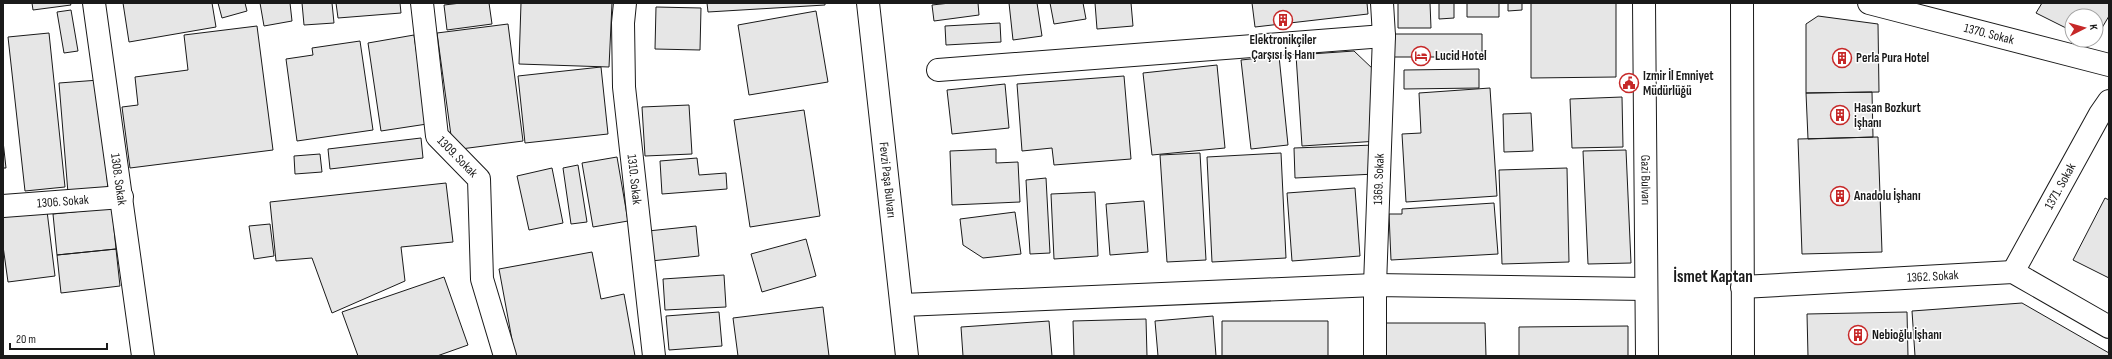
<svg xmlns="http://www.w3.org/2000/svg" width="2112" height="359" viewBox="0 0 2112 359" font-family="'Sofia Sans Condensed',sans-serif">
<style>
.building{fill:#e6e6e6;stroke:#1a1a1a}
.lines{fill:none;stroke-linecap:round;stroke-linejoin:round}
.street-casing{stroke:#1a1a1a;stroke-width:24}
.secondary-casing{stroke:#1a1a1a;stroke-width:24}
.primary-casing{stroke:#1a1a1a;stroke-width:24}
.street{stroke:#fff;stroke-width:22}
.secondary{stroke:#fff;stroke-width:22}
.primary{stroke:#fff;stroke-width:22}
.labels{text-anchor:middle;dominant-baseline:central;stroke-width:3;stroke-linejoin:round;paint-order:stroke}
.street-label{font-size:13px;fill:#1a1a1a;stroke:#fff}
.poi-label{font-size:13px;font-weight:bold;fill:#1a1a1a;stroke:#fff;text-anchor:start}
.district-label{font-size:17px;font-weight:bold;fill:#1a1a1a;stroke:#fff}
</style>
<rect width="100%" height="100%" fill="#fff"/>
<path class="building" d="M32,3H70L71,5L33,10Z
M123,3H212L216,27L129,42Z
M218,3H245L247,11L222,18Z
M260,3H290L292,21L264,26Z
M302,3H332L334,23L304,25Z
M336,3H400L401,13L338,18Z
M461,3H489L492,24L447,30L444,5Z
M521,3H612L609,67L519,64Z
M707,3H825V5L708,12Z
M950,3H978L979,15L934,21L932,5Z
M1009,3H1037L1042,36L1013,40Z
M1050,3H1083L1086,19L1054,24Z
M1095,3H1131L1133,26L1097,29Z
M1252,3H1367L1368,14L1255,27Z
M1398,3H1430L1431,28H1398Z
M1439,3H1454V18L1439,19Z
M1467,3H1499V17H1467Z
M1508,3H1522V10L1508,11Z
M1531,3H1616V77L1531,78Z
M2042,3H2109V16L2096,38V16H2072V31L2036,13Z
M656,7L701,8L700,50L655,49Z
M71,10L78,51L64,53L57,12Z
M816,11L828,82L749,95L738,25Z
M1818,16L1878,24L1879,92L1806,93V24Z
M1000,23L1001,42L946,45L945,26Z
M508,24L523,141L453,150L437,33Z
M257,26L273,150L130,168L122,107L138,105L135,77L188,70L184,35Z
M49,33L65,187L25,191L8,37Z
M1394,34H1482V57H1393Z
M414,35L427,124L381,131L368,43Z
M360,41L373,130L297,141L286,59L313,55L312,48Z
M1354,51L1374,70L1378,141L1302,146L1296,55Z
M1279,56L1288,145L1251,149L1241,60Z
M1217,65L1225,148L1152,155L1143,73Z
M601,67L608,134L525,143L518,76Z
M1479,69V88L1404,89V70Z
M1124,76L1131,159L1054,165L1052,148L1022,151L1017,84Z
M99,80L108,189L68,193L59,83Z
M1005,84L1009,128L952,134L947,90Z
M1490,88L1497,196L1406,202L1402,134L1421,133L1419,93Z
M1872,92L1873,137L1808,139L1806,93Z
M1622,97L1623,147L1572,148L1570,99Z
M689,105L692,154L645,156L642,107Z
M804,110L820,216L750,227L734,120Z
M1531,113L1533,151L1504,152L1503,114Z
M1878,137L1882,252L1802,254L1798,139Z
M421,138L423,158L330,169L328,149Z
M3,141L6,168H3Z
M1374,145L1375,174L1295,178L1294,148Z
M996,149V163L1018,162L1020,202L952,205L950,151Z
M1626,150L1631,263L1588,264L1583,151Z
M1200,153L1206,260L1167,262L1160,155Z
M1281,153L1286,258L1212,262L1207,157Z
M320,154L322,172L295,174L294,156Z
M617,157L628,221L593,227L582,163Z
M697,158L699,175L726,173L727,189L662,194L660,161Z
M578,165L587,222L571,224L563,168Z
M552,168L563,223L529,230L517,176Z
M1567,168L1569,262L1502,264L1499,170Z
M1046,178L1050,253L1030,254L1026,180Z
M446,183L453,242L401,247L405,281L332,313L312,258L276,261L270,202Z
M1355,188L1360,256L1292,261L1287,193Z
M1095,192L1098,256L1054,259L1051,194Z
M2105,198L2109,200V278L2073,260Z
M1144,201L1148,252L1110,255L1106,204Z
M1494,203L1498,254L1391,260L1389,214H1402V209Z
M112,208L116,249L57,255L53,214Z
M47,211L55,276L8,282L3,246V217Z
M1015,212L1021,254L983,258L963,245L960,219Z
M270,224L274,256L254,259L249,226Z
M696,226L699,256L651,261L648,231Z
M806,239L816,276L762,292L751,254Z
M116,249L120,286L61,293L57,255Z
M592,252L601,299L624,294L635,356H515L499,269Z
M724,275L726,307L665,310L663,279Z
M444,277L468,345L437,356H358L342,312Z
M2022,303L2109,353V356H1915L1912,311Z
M823,307L829,356H738L733,318Z
M719,312L722,346L669,350L666,316Z
M1907,312L1908,356H1808L1807,314Z
M1213,316L1216,356H1158L1155,321Z
M1146,319L1147,356H1074L1073,321Z
M1049,321L1052,356H963L961,327Z
M1222,321H1328V356H1222Z
M1380,323H1485L1486,356H1380Z
M1628,326V356H1519V327Z"/>
<g class="lines">
<g class="street-casing">
<g id="street">
<path id="s1" d="M94,3L143,356"/>
<path id="s2" d="M422,3L437,136L479,179L482,279L505,356"/>
<path id="s3" d="M625,3L623,23L624,87L654,356"/>
<path id="s4" d="M1869,3L2109,65"/>
<path d="M938,70L1384,36"/>
<path id="s5" d="M3,206L122,197"/>
<path id="s6" d="M2013,272L2100,114L2109,101"/>
<path id="s7" d="M1742,287L2013,272L2109,327"/>
<path id="s8" d="M1375,356V285L1384,36L1382,3"/>
</g>
</g>
<g class="secondary-casing">
<path id="secondary" d="M903,305L1375,285L1646,289"/>
</g>
<g class="primary-casing">
<g id="primary">
<path id="s9" d="M868,3L907,356"/>
<path id="s10" d="M1644,3L1647,356"/>
<path d="M1742,3L1743,356"/>
</g>
</g>
<use href="#street" class="street"/>
<use href="#secondary" class="secondary"/>
<use href="#primary" class="primary"/>
</g>
<defs>
<g id="building-ring" transform="scale(1)"><circle r="9.5" fill="#fff" stroke="#c62828" stroke-width="1.5"/><path d="M-4-6H4V6H1V3H-1V6H-4ZM-2.5-4.3h1.7v1.8h-1.7ZM.8-4.3h1.7v1.8H.8ZM-2.5-1h1.7V.8h-1.7ZM.8-1h1.7V.8H.8Z" fill="#c62828"/></g>
<g id="hotel-ring" transform="scale(1)"><circle r="9.5" fill="#fff" stroke="#c62828" stroke-width="1.5"/><path d="M-6-4.5h1.5V1H6V5H4.5V3h-9V5H-6ZM-4 0a1.8 1.8 0 1 1 3.6 0ZM.5 0V-2.5h3Q6-2.5 6 0Z" fill="#c62828"/></g>
<g id="civic-ring" transform="scale(1)"><circle r="9.5" fill="#fff" stroke="#c62828" stroke-width="1.5"/><path d="M-.6-6.5H3V-4.5H.6V-3L4-1V1h2V6H-6V1h2V-1L-.6-3ZM-1.2 2.5V6h2.4V2.5Z" fill="#c62828"/></g>
</defs>
<g fill-rule="evenodd">
<use href="#building-ring" x="1283" y="20"/>
<use href="#hotel-ring" x="1421" y="56"/>
<use href="#building-ring" x="1842" y="58"/>
<use href="#civic-ring" x="1629" y="83"/>
<use href="#building-ring" x="1840" y="115"/>
<use href="#building-ring" x="1840" y="196"/>
<use href="#building-ring" x="1858" y="335"/>
</g>
<g class="labels">
<g class="street-label">
<text stroke="none"><textPath href="#s4" startOffset="124">1370. Sokak</textPath></text>
<text stroke="none"><textPath href="#s2" startOffset="163">1309. Sokak</textPath></text>
<text stroke="none"><textPath href="#s1" startOffset="178">1308. Sokak</textPath></text>
<text stroke="none"><textPath href="#s9" startOffset="178">Fevzi Paşa Bulvarı</textPath></text>
<text stroke="none"><textPath href="#s8" startOffset="177">1369. Sokak</textPath></text>
<text stroke="none"><textPath href="#s3" startOffset="177">1310. Sokak</textPath></text>
<text stroke="none"><textPath href="#s10" startOffset="177">Gazi Bulvarı</textPath></text>
<text stroke="none"><textPath href="#s6" startOffset="98">1371. Sokak</textPath></text>
<text stroke="none"><textPath href="#s5" startOffset="60">1306. Sokak</textPath></text>
<text stroke="none"><textPath href="#s7" startOffset="191">1362. Sokak</textPath></text>
</g>
<g class="poi-label">
<text x="1283" y="40" text-anchor="middle">Elektronikçiler<tspan x="1283" dy="15">Çarşısı İş Hanı</tspan></text>
<text x="1435" y="56">Lucid Hotel</text>
<text x="1856" y="58">Perla Pura Hotel</text>
<text x="1643" y="76">Izmir İl Emniyet<tspan x="1643" dy="15">Müdürlüğü</tspan></text>
<text x="1854" y="108">Hasan Bozkurt<tspan x="1854" dy="15">İşhanı</tspan></text>
<text x="1854" y="196">Anadolu İşhanı</text>
<text x="1872" y="335">Nebioğlu İşhanı</text>
</g>
<g class="district-label">
<text x="1713" y="277">İsmet Kaptan</text>
</g>
</g>
<rect width="2112" height="359" fill="none" stroke="#1a1a1a" stroke-width="8"/>
<g transform="translate(2084 28) rotate(84)"><circle r="19" fill="#ffffff" stroke="#a3a3a3"/>
<path d="M0-3L7 15L0 10L-7 15Z" fill="#c62828"/>
<text y="-6" font-size="11" font-weight="bold" text-anchor="middle" fill="#1a1a1a">K</text>
</g>
<path d="M10 343v6h97v-6" fill="none" stroke="#1a1a1a" stroke-width="2"/>
<text x="16" y="343" font-size="12" fill="#1a1a1a" stroke="#ffffff" stroke-width="3" paint-order="stroke">20 m</text>
</svg>
